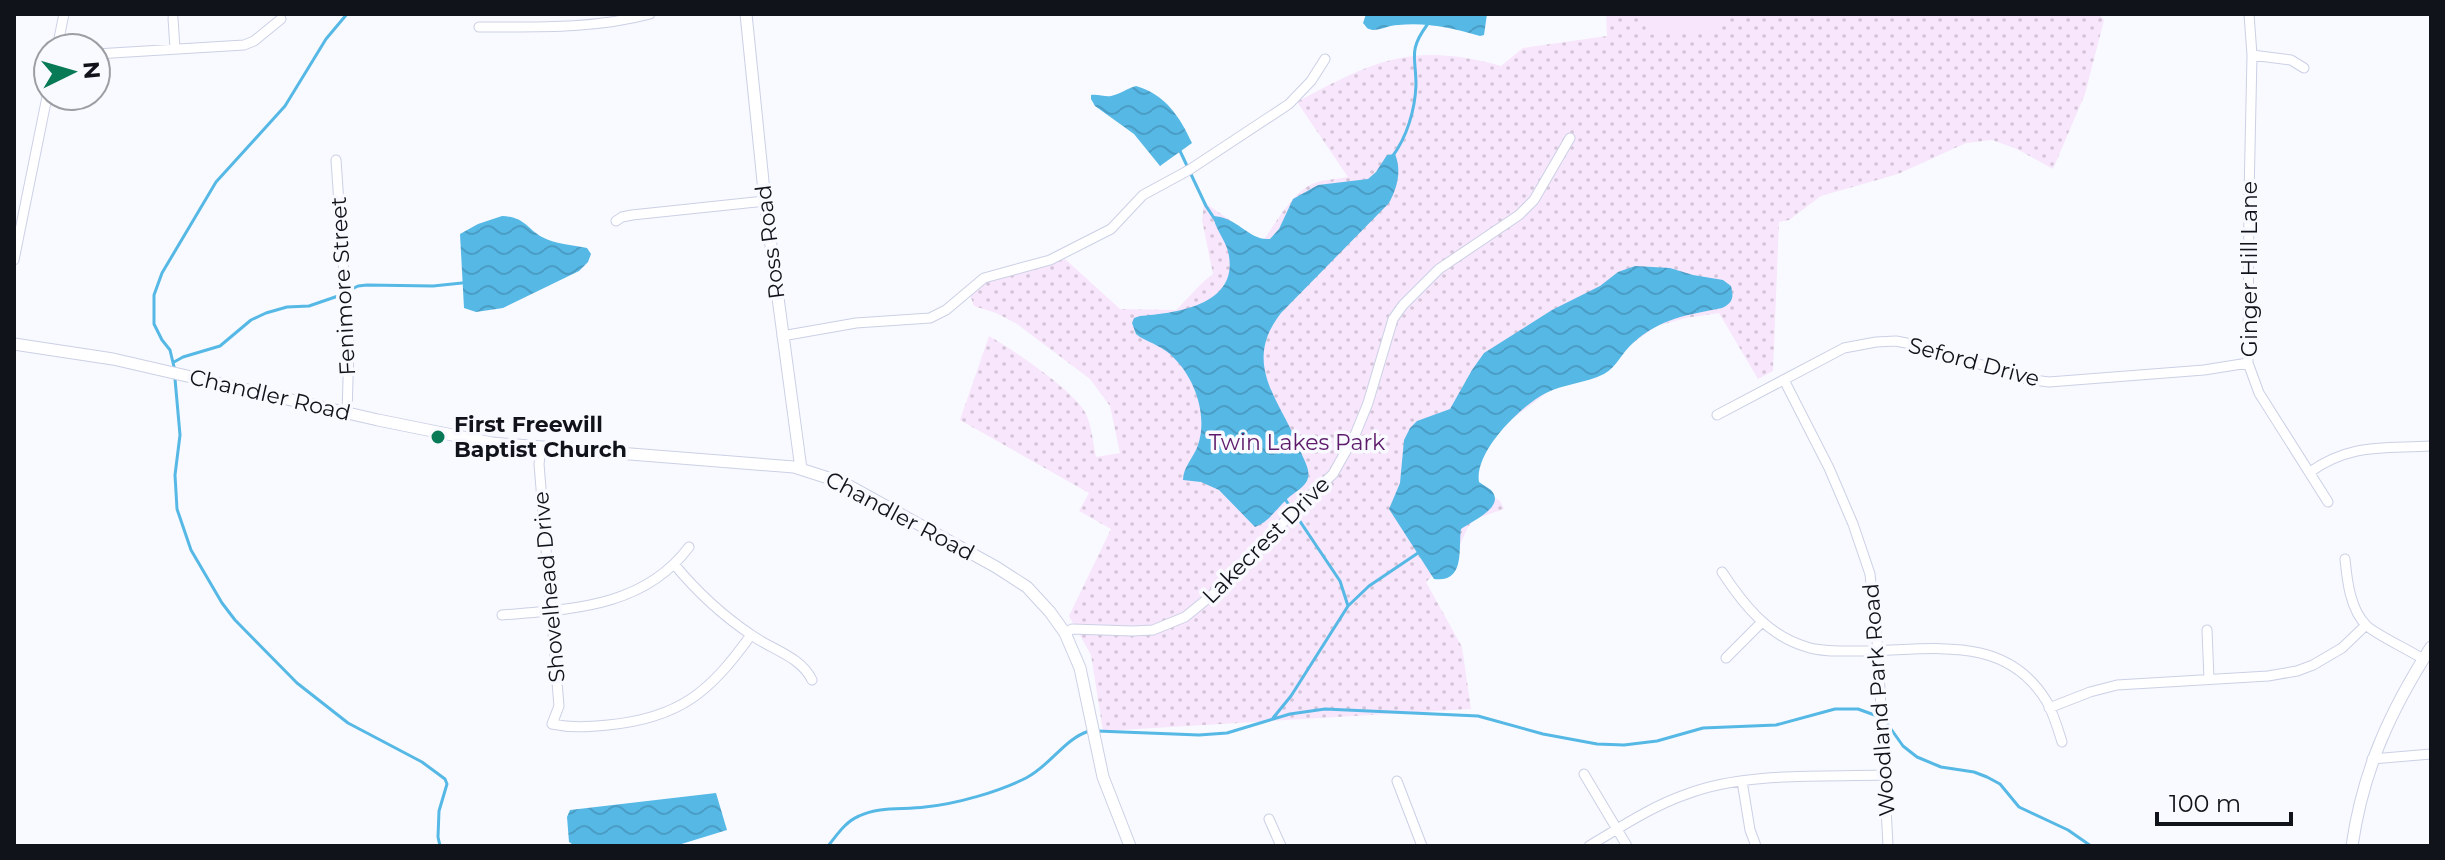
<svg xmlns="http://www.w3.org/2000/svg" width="2445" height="860" viewBox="0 0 2445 860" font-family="Montserrat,sans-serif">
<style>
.park{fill:url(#park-dots)}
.pitch{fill:#f8e6fc}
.water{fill:url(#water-waves)}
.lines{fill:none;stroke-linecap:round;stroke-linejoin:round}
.stream{stroke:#56b8e5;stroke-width:3}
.minor-casing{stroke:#cbd0e5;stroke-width:11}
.tertiary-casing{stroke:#cbd0e5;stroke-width:13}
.minor{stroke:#fff;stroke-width:9}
.tertiary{stroke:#fff;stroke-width:11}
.poi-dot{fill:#087a56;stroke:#f9faff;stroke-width:3}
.labels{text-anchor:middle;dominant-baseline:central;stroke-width:7;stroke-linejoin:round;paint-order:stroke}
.street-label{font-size:22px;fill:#11131a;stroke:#f9faff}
.poi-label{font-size:22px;font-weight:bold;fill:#11131a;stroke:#f9faff;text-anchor:start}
.park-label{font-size:22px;fill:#5d1a6a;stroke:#f9faff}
</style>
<defs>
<pattern id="park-dots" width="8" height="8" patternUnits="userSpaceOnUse" patternTransform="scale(2)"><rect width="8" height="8" fill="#f8e6fc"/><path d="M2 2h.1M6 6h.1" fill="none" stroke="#d4c4d7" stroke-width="1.8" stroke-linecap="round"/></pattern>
<pattern id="water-waves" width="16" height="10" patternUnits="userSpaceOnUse" patternTransform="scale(2)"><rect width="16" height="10" fill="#56b8e5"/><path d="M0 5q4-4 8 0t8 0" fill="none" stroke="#4a9dc4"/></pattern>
</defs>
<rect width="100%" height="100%" fill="#f9faff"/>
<path class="park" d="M1606,14H2099L2104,20L2085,94L2053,169L2017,149L1992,140L1966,143L1898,174L1821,196L1789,220L1779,222L1773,371L1758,379L1719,313L1686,318L1657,326L1624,349L1557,385L1512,419L1487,444L1472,483L1500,501L1504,509L1475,519L1468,527L1458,549L1426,582L1462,647L1471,709L1103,731L1091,655L1069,616L1111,529L1079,511L1089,493L960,420L989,336C1013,350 1075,391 1086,414C1092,427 1093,443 1096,457L1120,453L1110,406L1090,379L1017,324L996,313L974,306L970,295L972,281L1065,259L1120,309L1176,310C1189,298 1198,285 1213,274L1202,220L1204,202L1231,221L1258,248C1271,231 1288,199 1305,188C1318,179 1333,180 1348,177L1297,102C1373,61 1413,41 1501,66L1523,48L1607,36Z"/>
<path class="pitch" d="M1645,14H1719L1720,29L1646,35Z"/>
<path class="water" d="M1366,14H1487L1484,35L1480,36C1454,28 1426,22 1398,25C1390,25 1381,30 1373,30C1366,29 1367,27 1363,23Z
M1136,86C1165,94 1180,117 1192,143L1160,166L1134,134L1095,106L1091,99V95C1098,94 1105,97 1111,96C1118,95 1128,88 1136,86Z
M1395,154C1402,171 1397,188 1389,203L1281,313C1239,367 1284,403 1302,455C1305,461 1310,471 1308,478C1306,487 1293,493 1287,499C1276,509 1269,522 1255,527L1219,490L1201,482L1183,480C1183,467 1194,457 1198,445C1208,416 1195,378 1173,357C1165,348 1151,343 1140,337L1136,334L1132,323L1134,318L1140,316C1177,313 1241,305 1228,251C1224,238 1215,228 1213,216C1238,217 1249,241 1270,239L1279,229L1293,199L1318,185L1368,179L1376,172L1387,155Z
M502,216C525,217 526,228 542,237C554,244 573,245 587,248L591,254L588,262L579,271L503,308L476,312L464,308L460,234L478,224Z
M1635,266L1670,268L1693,275L1723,280L1731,286C1734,297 1733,303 1722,308C1687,315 1661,318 1633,343C1622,352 1617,367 1604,374C1587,383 1563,384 1546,393C1520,406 1474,452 1479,482C1483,485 1487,487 1491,490C1507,507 1470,522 1461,529C1458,548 1466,583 1434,579L1389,509L1400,483L1404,440L1410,428L1417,421L1450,409L1472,370L1484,353L1552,310L1600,286L1618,272Z
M716,793L727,830L675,846H575L569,842L567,817L570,810Z"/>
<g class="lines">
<path class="stream" d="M1180,151L1206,206L1214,218
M1392,157C1407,137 1415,110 1416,85C1416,57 1408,51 1427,25
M348,291L358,286L367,285L433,286L462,283
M174,362L183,357L220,346L251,320L266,313L287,307L309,306L341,295
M175,371L170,350L162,340L154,324V295L162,273L216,182L285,106L326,39L347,14
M175,379L180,435L175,475L177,509L191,550L222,603L235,620L297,683L348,723L422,762L445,779L447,784L439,811L438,837L440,846
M1285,499L1340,581L1348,606
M1273,718L1291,696L1348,606L1369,586L1418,553
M1886,722L1903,746L1917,757L1941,767L1974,772L1987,777L2000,784L2019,807L2068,830L2091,846
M1097,731L1199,735L1227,733L1290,714L1325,709L1478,716L1543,734L1597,744L1624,745L1657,741L1703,728L1776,725L1835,709H1858L1880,717
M828,846C837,835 845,822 859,816C879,806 904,810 925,807C956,804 998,792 1026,778C1051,765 1064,739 1089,731"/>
<g class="minor-casing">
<path id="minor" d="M2249,14L2252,55L2249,196L2248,363L2259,393L2328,502
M173,18L175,49
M479,27C537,27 594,29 650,14
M57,48L64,14
M96,54L244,45L254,41L281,19
M2252,55L2291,60L2304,68
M336,160L349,347L347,413
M616,221L622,217L632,215L765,201
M14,260L48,92
M782,336L856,323L930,318L946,310L984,278L1050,260L1111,229L1143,195L1189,170L1289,104L1311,81L1325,59
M1784,380L1829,468L1853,524L1870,574L1878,651L1888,846
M1717,415L1844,348L1876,342L1896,341L1921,346L2027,379L2049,382L2204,370L2248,363
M541,448L539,464L559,706L552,724C571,728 588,727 608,725C680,718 710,692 751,635
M2310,472C2351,443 2383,449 2431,446
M2345,559C2347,580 2350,610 2367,626C2377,635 2409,650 2423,659
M674,564C697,592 723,616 753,636C773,650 801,657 812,680
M1722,572C1743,604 1768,636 1807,647C1822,652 1841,651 1856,651C1925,652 2004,630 2047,702C2054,715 2058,729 2062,742
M502,615C571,609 643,608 689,547
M2207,630L2209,679
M1065,633L1072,629L1132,631L1153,630L1185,617L1228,582L1293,512L1333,474L1355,435L1368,403L1393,319L1403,305L1439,269L1519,215L1534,200L1570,138
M1726,658L1762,622
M2049,708L2090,692L2117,685L2268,676L2297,671L2313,665L2342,648L2366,625
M2372,759L2431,754
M1584,774L1627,846
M1397,781L1422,846
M1742,781L1750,830L1756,846
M1269,819L1281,846
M1589,846C1621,827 1652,806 1687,794C1744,772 1822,777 1883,775"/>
</g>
<g class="tertiary-casing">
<path id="tertiary" d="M746,14L765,201L801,469
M14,344L113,359L378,420L492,443L794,467L844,483L996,567L1027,587L1050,612L1065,633L1080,668L1103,777L1130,846
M2352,846C2363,770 2390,711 2431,647"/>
</g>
<use href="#minor" class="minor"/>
<use href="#tertiary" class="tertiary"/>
</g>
<circle class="poi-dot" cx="438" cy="437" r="8"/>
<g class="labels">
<g class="street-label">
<text transform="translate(770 242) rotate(-97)">Ross Road</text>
<text transform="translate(2249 269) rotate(-90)">Ginger Hill Lane</text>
<text transform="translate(343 286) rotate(-93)">Fenimore Street</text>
<text transform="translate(1974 362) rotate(15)">Seford Drive</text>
<text transform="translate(270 395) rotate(13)">Chandler Road</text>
<text transform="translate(900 516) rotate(28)">Chandler Road</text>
<text transform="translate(1266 540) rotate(-45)">Lakecrest Drive</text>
<text transform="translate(549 587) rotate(-95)">Shovelhead Drive</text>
<text transform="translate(1879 700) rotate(-94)">Woodland Park Road</text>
</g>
<g class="poi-label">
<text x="454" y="424">First Freewill<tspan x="454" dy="25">Baptist Church</tspan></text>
</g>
<g class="park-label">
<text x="1297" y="442">Twin Lakes Park</text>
</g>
</g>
<rect width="2445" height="860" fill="none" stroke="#11131a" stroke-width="32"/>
<g transform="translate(72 72) rotate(85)"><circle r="38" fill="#f9faff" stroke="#9c9ea3" stroke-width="2"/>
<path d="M0-6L14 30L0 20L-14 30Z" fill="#087a56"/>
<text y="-12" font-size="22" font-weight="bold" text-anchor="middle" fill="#11131a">N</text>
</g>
<path d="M2157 812v12h134v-12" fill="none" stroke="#11131a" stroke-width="4"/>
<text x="2169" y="812" font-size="24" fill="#11131a" stroke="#f9faff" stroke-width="6" paint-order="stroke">100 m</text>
</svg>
